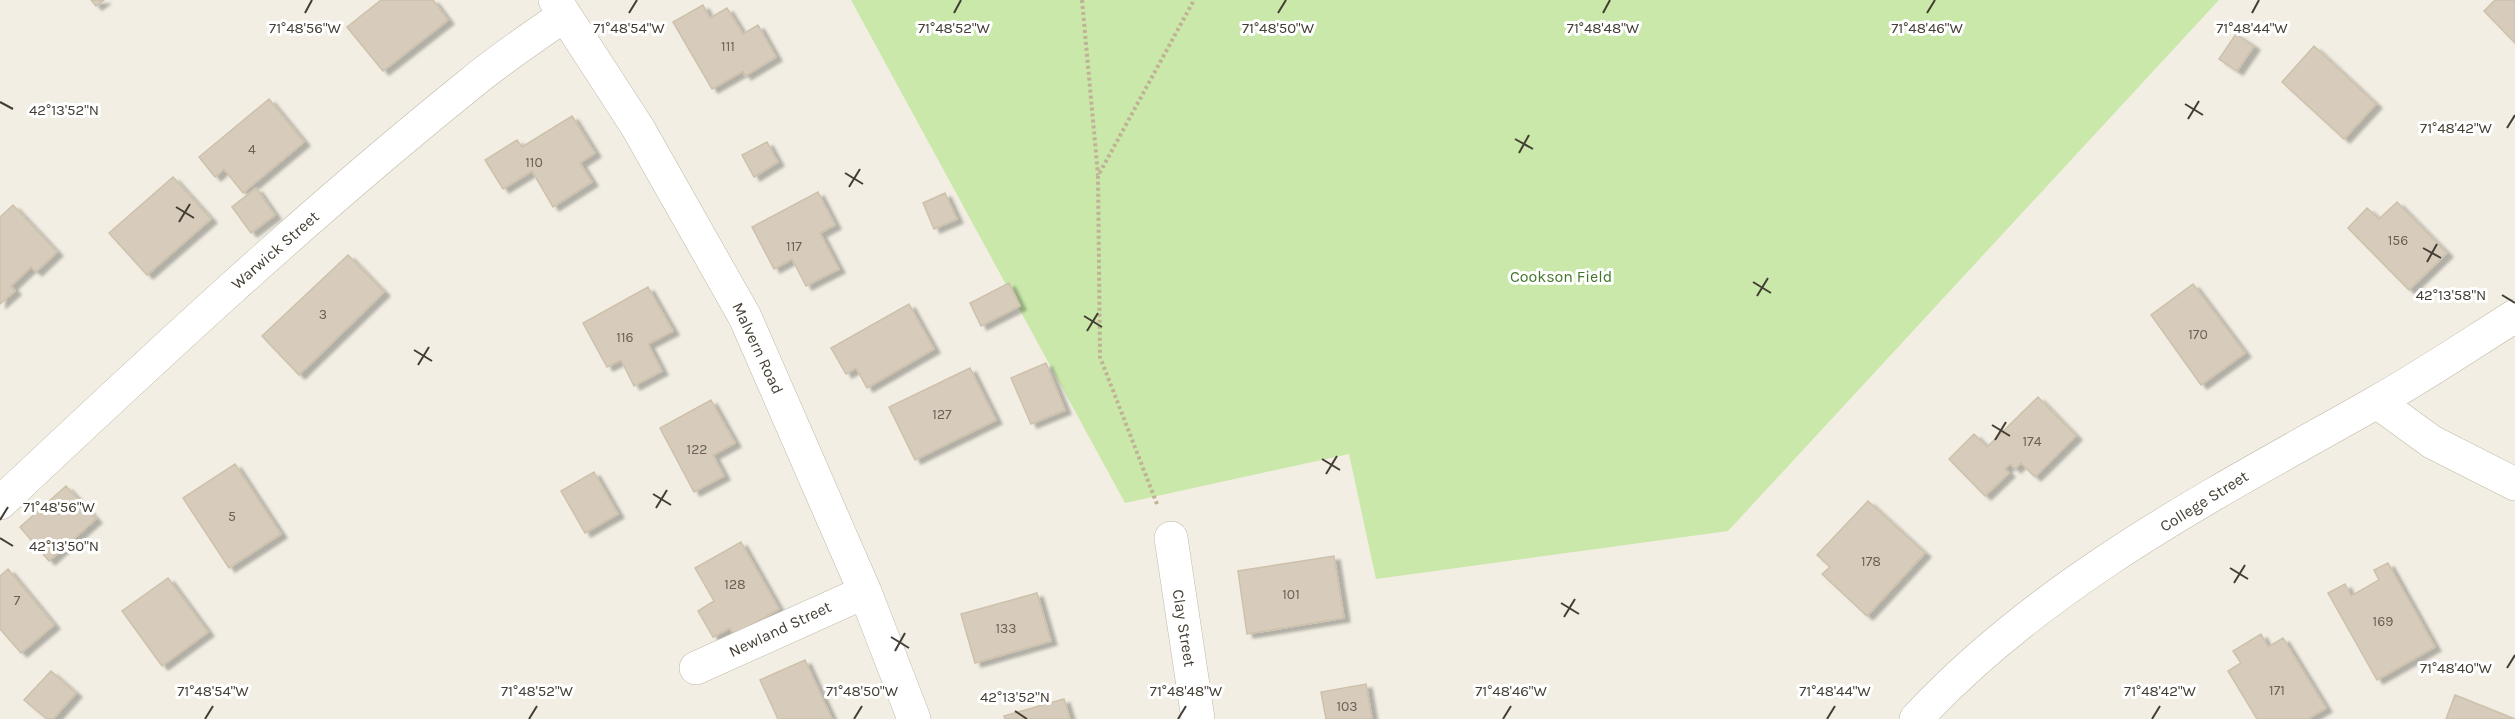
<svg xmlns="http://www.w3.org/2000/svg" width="2515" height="719" viewBox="0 0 2515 719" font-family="Karla,sans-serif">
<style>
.green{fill:#cae8aa}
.building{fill:#d7ccbb;stroke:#cec1ab;stroke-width:1.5;filter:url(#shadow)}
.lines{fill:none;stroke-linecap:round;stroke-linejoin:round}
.minor-casing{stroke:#c0b8a8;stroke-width:34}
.tertiary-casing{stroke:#c0b8a8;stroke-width:34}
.path{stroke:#bfb296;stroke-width:4;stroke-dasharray:3 3;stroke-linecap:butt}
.minor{stroke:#fff;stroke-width:33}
.tertiary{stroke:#fff;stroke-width:33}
.ticks{fill:none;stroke:#433d33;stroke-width:2}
.labels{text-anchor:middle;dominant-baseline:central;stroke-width:6;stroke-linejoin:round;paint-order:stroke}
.number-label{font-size:14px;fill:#686155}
.street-label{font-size:16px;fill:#433d33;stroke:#fff}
.park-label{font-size:16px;fill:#427626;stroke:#fff}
.ticks-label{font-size:15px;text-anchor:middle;fill:#433d33;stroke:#fff;stroke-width:6;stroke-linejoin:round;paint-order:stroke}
</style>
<defs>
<filter id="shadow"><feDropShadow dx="6" dy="4" stdDeviation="1.5" flood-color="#0004"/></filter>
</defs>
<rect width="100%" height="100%" fill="#f2eee3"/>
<path class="green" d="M851,0H2219L1728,531L1376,579L1349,454L1125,503Z"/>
<path class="building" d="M91,0H104L96,6Z
M381,0H433L448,20L383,71L347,27Z
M2495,0H2515V43L2484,11Z
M703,5L710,18L727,8L743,34L758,25L776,57L745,76L743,71L712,89L673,22Z
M2236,34L2254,46L2237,71L2219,59Z
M2314,46L2376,104L2344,139L2282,82Z
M269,99L304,142L243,193L224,169L215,177L199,157Z
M572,116L595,153L580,163L592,182L553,207L532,171L503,189L485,160L517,140L522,147Z
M767,142L778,162L754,177L742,155Z
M173,177L211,219L147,275L109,233Z
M256,188L275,215L251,233L232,207Z
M818,192L835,225L820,233L839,269L806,286L792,259L774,269L752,227Z
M945,193L957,219L934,229L923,203Z
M2397,202L2447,253L2409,290L2348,228L2367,208L2379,219Z
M13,205L57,252L36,272L31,267L11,286L15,291L0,304V217Z
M348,255L384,292L299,375L262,336Z
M1009,283L1020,306L981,326L970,303Z
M2193,284L2245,353L2201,385L2151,315Z
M648,287L673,331L648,344L662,371L634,386L621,360L607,367L583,323Z
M909,304L934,349L867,388L856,368L846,374L831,348Z
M1046,363L1065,410L1031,424L1011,378Z
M970,368L996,420L915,460L889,407Z
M2038,397L2076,436L2035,477L2021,463L2015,469L2010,464L2005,469L2009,473L1985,496L1949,459L1974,434L1987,447Z
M711,400L735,443L713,455L724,476L694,492L660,428Z
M235,464L281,534L229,568L183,498Z
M594,472L618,514L585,533L561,491Z
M66,486L96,519L49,561L20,527Z
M1868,501L1925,553L1867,616L1822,574L1830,567L1817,555Z
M741,542L779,609L734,635L730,628L713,637L698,611L714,601L695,568Z
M1334,556L1344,618L1247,634L1238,571Z
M2388,563L2435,647L2377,680L2328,593L2345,584L2351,596L2379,580L2374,570Z
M8,569L54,625L21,653L0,629V576Z
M168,578L208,632L162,666L122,611Z
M1037,593L1051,641L975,663L961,614Z
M2261,634L2268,647L2283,638L2326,708L2308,719H2257L2228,671L2241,663L2233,651Z
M805,660L832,719H778L760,680Z
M51,671L76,693L53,719H47L24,700Z
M1366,684L1372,719H1326L1321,692Z
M2455,695L2515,719H2446Z
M1064,699L1070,719H1005L1004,716Z"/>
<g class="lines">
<g class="minor-casing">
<path id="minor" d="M555,0L638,128L745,317L865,592L914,719
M2377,402L2432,442L2515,484
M0,503C153,359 306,216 470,84C500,59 533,37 565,15
M1171,538L1198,719
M696,668L865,592"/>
</g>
<g class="tertiary-casing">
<path id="tertiary" d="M1916,719C2044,581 2214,494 2375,403C2423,376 2469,345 2515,316"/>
</g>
<path class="path" d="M1082,0L1098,175
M1157,504L1100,357L1098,176L1194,0"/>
<use href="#minor" class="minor"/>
<use href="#tertiary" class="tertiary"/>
</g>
<path class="ticks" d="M305,13L312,0M629,13L637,0M954,13L961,0M1278,13L1286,0M1603,13L1610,0M1927,13L1935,0M2252,13L2259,0M0,102L13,109M2185,104L2203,115M2188,119L2199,101M2507,128L2515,115M1515,139L1533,149M1519,153L1529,135M845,173L863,184M849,187L860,169M176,207L194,218M179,222L190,204M2423,248L2441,258M2427,262L2437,244M1753,282L1771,293M2502,295L2515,303M1757,296L1768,278M1084,316L1102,327M1087,331L1098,313M414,350L432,361M418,365L429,347M1992,425L2010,436M1995,440L2006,422M1322,459L1340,470M1326,474L1337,456M653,494L671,505M656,508L667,490M0,520L8,507M0,538L13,546M2230,568L2248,579M2234,583L2245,565M1561,603L1579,614M1564,617L1575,599M891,637L909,648M895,651L905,633M2507,668L2515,655M1015,711L1027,719M205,719L213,706M529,719L537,706M854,719L862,706M1178,719L1186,706M1503,719L1511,706M1827,719L1835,706M2152,719L2160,706"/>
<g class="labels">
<g class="number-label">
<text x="728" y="46">111</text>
<text x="252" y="149">4</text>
<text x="534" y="162">110</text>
<text x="2398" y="240">156</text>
<text x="794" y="246">117</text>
<text x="323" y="314">3</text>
<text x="2198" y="334">170</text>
<text x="625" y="337">116</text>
<text x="942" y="414">127</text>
<text x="2032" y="441">174</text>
<text x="697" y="449">122</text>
<text x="232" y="516">5</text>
<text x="1871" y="561">178</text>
<text x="735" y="584">128</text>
<text x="1291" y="594">101</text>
<text x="17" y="600">7</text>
<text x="2383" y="621">169</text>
<text x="1006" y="628">133</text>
<text x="2277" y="690">171</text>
<text x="1347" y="706">103</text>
</g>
<g class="street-label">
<text transform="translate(275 250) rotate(-41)">Warwick Street</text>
<text transform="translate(758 348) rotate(65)">Malvern Road</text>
<text transform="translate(2204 501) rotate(-32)">College Street</text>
<text transform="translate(1184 628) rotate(81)">Clay Street</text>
<text transform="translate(780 629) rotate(-25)">Newland Street</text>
</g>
<g class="park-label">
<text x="1561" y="276">Cookson Field</text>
</g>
</g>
<g class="ticks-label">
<text x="305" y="33">71°48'56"W</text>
<text x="629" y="33">71°48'54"W</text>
<text x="954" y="33">71°48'52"W</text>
<text x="1278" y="33">71°48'50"W</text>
<text x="1603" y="33">71°48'48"W</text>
<text x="1927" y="33">71°48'46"W</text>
<text x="2252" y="33">71°48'44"W</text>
<text x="64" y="115">42°13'52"N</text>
<text x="2456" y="133">71°48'42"W</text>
<text x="2451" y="300">42°13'58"N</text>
<text x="59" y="512">71°48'56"W</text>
<text x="64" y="551">42°13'50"N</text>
<text x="2456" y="673">71°48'40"W</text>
<text x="213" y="696">71°48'54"W</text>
<text x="537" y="696">71°48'52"W</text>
<text x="862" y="696">71°48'50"W</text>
<text x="1186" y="696">71°48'48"W</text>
<text x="1511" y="696">71°48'46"W</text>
<text x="1835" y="696">71°48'44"W</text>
<text x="2160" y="696">71°48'42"W</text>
<text x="1015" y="702">42°13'52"N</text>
</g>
</svg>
